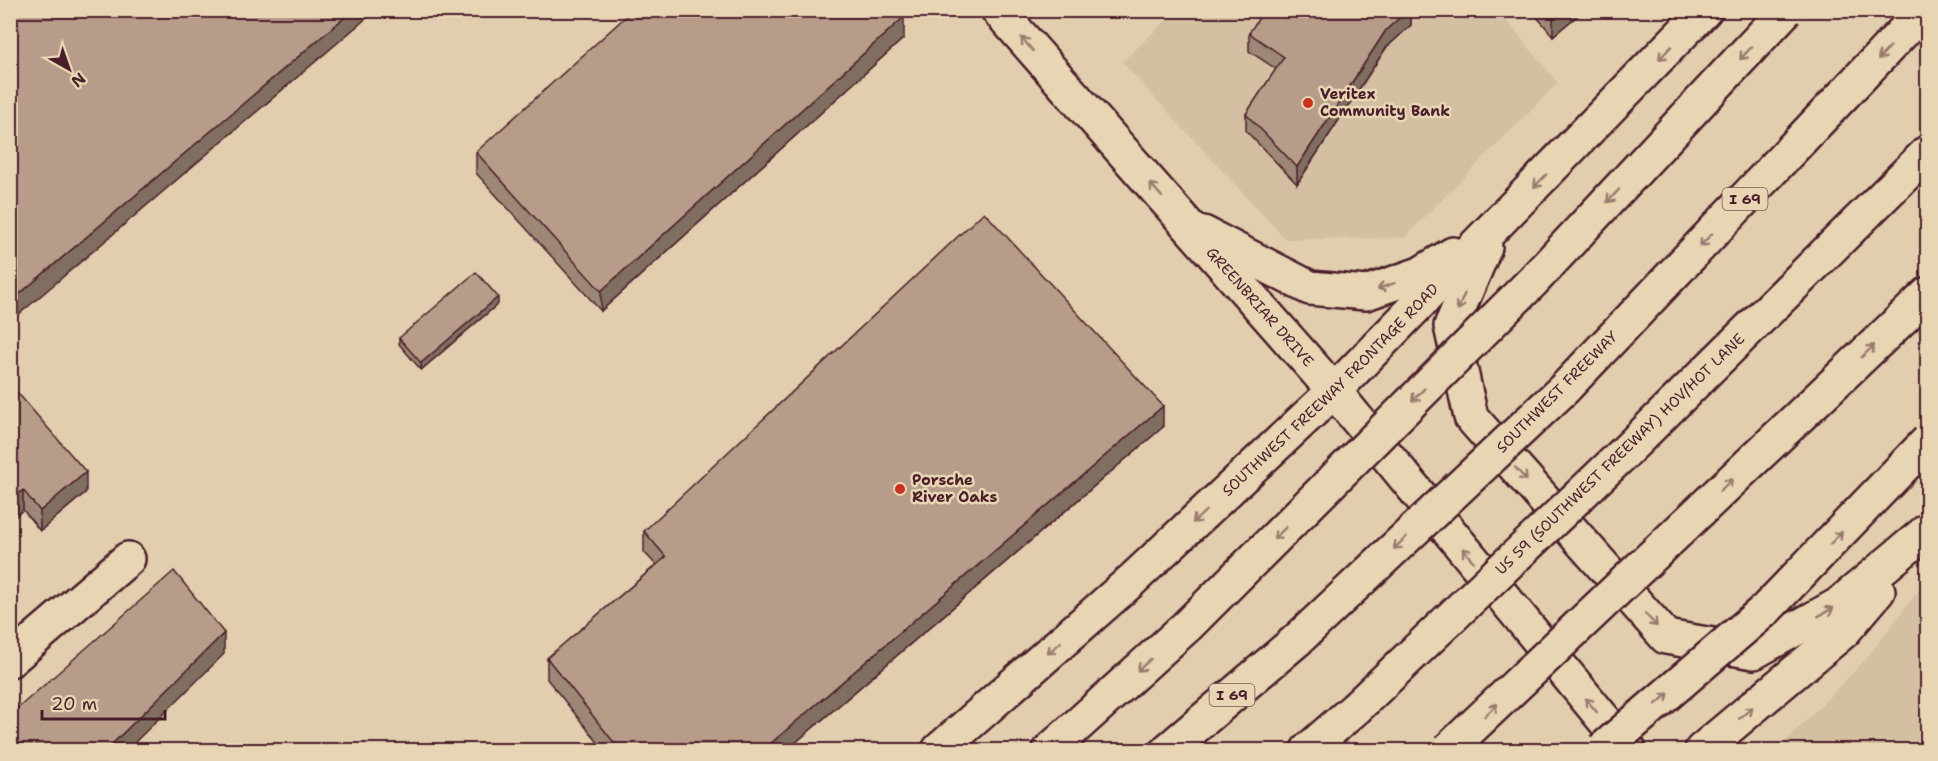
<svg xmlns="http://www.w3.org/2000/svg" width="1938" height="761" viewBox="0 0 1938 761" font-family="'Shantell Sans',sans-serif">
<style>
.built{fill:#d5bfa3}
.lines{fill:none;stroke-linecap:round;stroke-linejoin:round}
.minor-casing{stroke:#4a1f2b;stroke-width:38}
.major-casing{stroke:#4a1f2b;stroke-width:38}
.highway-casing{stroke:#4a1f2b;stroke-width:38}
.minor{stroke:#e8d5b3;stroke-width:33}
.major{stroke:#e8d5b3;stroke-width:33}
.highway{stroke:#e8d5b3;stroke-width:33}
.highway-bridge-casing{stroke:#4a1f2b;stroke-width:38;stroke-linecap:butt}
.highway-bridge{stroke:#e8d5b3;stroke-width:33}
.wall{fill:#9d8776;stroke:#4a1f2b;stroke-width:1.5}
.shaded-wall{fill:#806e60;stroke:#4a1f2b;stroke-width:1.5}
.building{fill:#b79d89;stroke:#4a1f2b;stroke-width:1.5}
.oneway{stroke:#997a6f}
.poi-dot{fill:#c8321e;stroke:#e8d5b3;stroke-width:2}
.labels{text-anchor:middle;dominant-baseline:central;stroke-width:5;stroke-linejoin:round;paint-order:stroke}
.shield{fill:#e8d5b3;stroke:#795654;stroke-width:1.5}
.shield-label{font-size:14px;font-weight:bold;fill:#4a1f2b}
.poi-label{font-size:15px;font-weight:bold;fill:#4a1f2b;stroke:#e8d5b3;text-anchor:start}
.street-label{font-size:15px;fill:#4a1f2b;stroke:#e8d5b3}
</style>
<rect width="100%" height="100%" fill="#e2ceae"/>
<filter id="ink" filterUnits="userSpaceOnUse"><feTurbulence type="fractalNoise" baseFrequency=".0167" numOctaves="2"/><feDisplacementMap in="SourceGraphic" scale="12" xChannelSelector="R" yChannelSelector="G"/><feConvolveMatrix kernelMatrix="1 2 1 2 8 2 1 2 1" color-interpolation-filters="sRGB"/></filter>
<g filter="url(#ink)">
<path class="built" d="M1176,11H1499L1558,83L1404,238L1285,239L1122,62Z
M1927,579V750H1777L1866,659Z"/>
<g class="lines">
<g class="minor-casing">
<path id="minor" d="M10,660L128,559"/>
</g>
<g class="major-casing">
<g id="major">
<path id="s1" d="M998,10L1334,391L1629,750"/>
<path d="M1203,233L1310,288L1366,293L1420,274L1453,254"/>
<path d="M1485,247L1451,326L1471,417L1666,637L1754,652L1838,605L1928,530"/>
<path id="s2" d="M939,750L1131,581L1334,391L1705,10"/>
<path d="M1702,750L1844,631L1878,591"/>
</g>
</g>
<g class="highway-casing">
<path id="highway" d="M1565,388L1924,10
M1623,454L1928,152
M1684,526L1928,294
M1050,750L1187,626
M1168,750L1297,640
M1308,750L1356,708"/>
</g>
<use href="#minor" class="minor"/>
<use href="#major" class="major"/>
<use href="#highway" class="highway"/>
<g class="highway-bridge-casing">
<path id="highway-bridge" d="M1187,626L1533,281L1786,10
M1297,640L1565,388
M1356,708L1623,454
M1448,750L1684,526
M1602,750L1766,609L1928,441"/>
</g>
<use href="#highway-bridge" class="highway-bridge"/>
</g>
<path class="wall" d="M1411,10V25L1386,48L1297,184L1246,131V114L1276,69L1249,51V33Z
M1531,10H1584L1553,36Z
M904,38L601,311L476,173V152Z
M498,304L421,370L399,344V338Z
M10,384L86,492L40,531L23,510Z
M1163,427L787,750H604L547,679V658L656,565L644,552V531Z"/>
<path class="shaded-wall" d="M353,10H376L10,322V302Z
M1408,10H1411V25L1386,48L1297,184V167L1386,30Z
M1559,10H1584L1553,36V16Z
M904,17V38L601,311V291Z
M498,297V304L421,370V363Z
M1163,406V427L787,750H763Z
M86,472V492L40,531V511Z
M23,490V510L10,521V501Z
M224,633V654L127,750H106Z"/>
<path class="building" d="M10,10H353L10,302Z
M633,10H898L904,17L601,291L476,152Z
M1264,10H1408L1386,30L1297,167L1246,114L1284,57L1249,33Z
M1549,10H1559L1553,16Z
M984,212L1163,406L763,750H620L547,658L666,557L644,531Z
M476,272L498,297L421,363L399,338Z
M10,384L86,472L40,511L23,490L10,501Z
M174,571L224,633L106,750H10V715Z"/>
<defs><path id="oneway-shaft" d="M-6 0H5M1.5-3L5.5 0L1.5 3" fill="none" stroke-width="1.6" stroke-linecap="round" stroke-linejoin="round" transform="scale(1.5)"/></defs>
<g class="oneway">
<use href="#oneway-shaft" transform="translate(1027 44) rotate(-130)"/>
<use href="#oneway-shaft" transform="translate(1665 53) rotate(134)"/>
<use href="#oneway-shaft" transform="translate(1746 53) rotate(133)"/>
<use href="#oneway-shaft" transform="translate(1884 53) rotate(134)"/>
<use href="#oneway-shaft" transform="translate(1540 181) rotate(134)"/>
<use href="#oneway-shaft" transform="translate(1156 190) rotate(-131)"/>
<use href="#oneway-shaft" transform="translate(1613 196) rotate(133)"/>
<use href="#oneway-shaft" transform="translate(1706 240) rotate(134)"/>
<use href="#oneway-shaft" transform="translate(1386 286) rotate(161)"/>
<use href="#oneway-shaft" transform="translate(1461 302) rotate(113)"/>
<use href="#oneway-shaft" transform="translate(1868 351) rotate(-44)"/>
<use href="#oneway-shaft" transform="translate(1418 395) rotate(135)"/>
<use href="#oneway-shaft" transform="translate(1521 474) rotate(48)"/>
<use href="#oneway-shaft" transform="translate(1726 485) rotate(-44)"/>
<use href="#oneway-shaft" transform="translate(1199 517) rotate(137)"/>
<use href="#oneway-shaft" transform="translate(1280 533) rotate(135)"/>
<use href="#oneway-shaft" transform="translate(1836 538) rotate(-46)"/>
<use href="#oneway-shaft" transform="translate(1400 543) rotate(137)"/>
<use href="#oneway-shaft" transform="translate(1468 555) rotate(-129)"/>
<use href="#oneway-shaft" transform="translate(1826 612) rotate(-29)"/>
<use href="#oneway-shaft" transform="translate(1651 620) rotate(48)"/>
<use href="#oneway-shaft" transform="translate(1054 648) rotate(139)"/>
<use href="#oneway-shaft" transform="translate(1144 665) rotate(138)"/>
<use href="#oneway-shaft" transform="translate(1662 699) rotate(-41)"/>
<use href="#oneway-shaft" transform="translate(1591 705) rotate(-129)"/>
<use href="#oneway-shaft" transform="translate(1491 710) rotate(-44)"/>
<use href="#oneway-shaft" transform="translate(1746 713) rotate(-40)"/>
</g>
</g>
<g class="poi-dot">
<circle cx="1308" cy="103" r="6"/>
<circle cx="900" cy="489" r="6"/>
</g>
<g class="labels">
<g class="shield">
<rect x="1722.5" y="188" width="45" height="22" rx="4.5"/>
<rect x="1209.5" y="684" width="45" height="22" rx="4.5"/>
</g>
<g class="shield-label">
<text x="1745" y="199">I 69</text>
<text x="1232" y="695">I 69</text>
</g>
<g class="poi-label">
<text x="1320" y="94">Veritex<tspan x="1320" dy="17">Community Bank</tspan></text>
<text x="912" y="480">Porsche<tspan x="912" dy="17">River Oaks</tspan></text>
</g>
<g class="street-label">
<text stroke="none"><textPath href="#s1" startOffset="396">GREENBRIAR DRIVE</textPath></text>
<text stroke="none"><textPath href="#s2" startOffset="532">SOUTHWEST FREEWAY FRONTAGE ROAD</textPath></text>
<text transform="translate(1557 392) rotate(-45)">SOUTHWEST FREEWAY</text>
<text transform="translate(1620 454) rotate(-44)">US 59 (SOUTHWEST FREEWAY) HOV/HOT LANE</text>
</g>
</g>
<rect width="1938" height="761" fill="none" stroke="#e8d5b3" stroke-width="36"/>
<rect x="18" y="18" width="1902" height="725" fill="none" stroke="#4a1f2b" stroke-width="2" filter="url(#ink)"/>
<g transform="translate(69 69) rotate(140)" stroke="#e8d5b3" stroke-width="4.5" paint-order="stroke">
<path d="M0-4.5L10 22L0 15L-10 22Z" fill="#4a1f2b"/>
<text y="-9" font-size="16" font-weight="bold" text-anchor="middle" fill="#4a1f2b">N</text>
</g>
<path d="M42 710v9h123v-9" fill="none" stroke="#4a1f2b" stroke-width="3"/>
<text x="51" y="710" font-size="18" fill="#4a1f2b" stroke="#e8d5b3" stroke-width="4.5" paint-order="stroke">20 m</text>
</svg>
